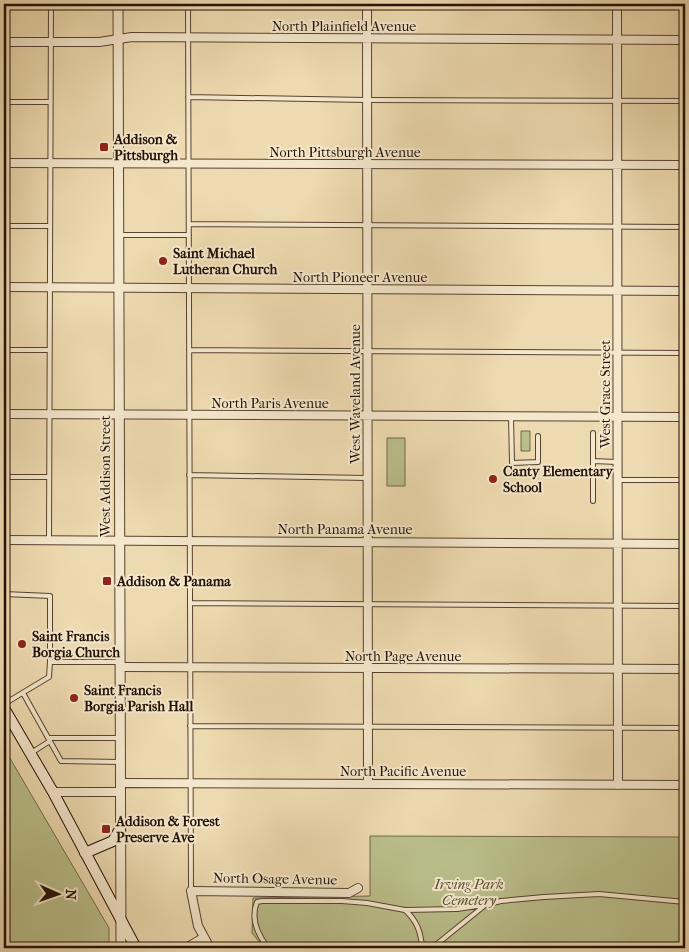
<svg xmlns="http://www.w3.org/2000/svg" width="689" height="952" viewBox="0 0 689 952" font-family="'IM FELL French Canon',serif">
<style>
.green{fill:#babf8b;stroke:#6e6848}
.lines{fill:none;stroke-linecap:round;stroke-linejoin:round}
.service-casing{stroke:#564330;stroke-width:6}
.minor-casing{stroke:#564330;stroke-width:10}
.tertiary-casing{stroke:#564330;stroke-width:11}
.secondary-casing{stroke:#231105;stroke-width:12}
.service{stroke:#f4e7cc;stroke-width:4}
.minor{stroke:#f4e7cc;stroke-width:8}
.tertiary{stroke:#f4e7cc;stroke-width:9}
.secondary{stroke:#f4e7cc;stroke-width:10}
.poi-dot{fill:#8f2418;stroke:#f4e7cc;stroke-width:2}
.labels{text-anchor:middle;dominant-baseline:central;stroke-width:4;stroke-linejoin:round;paint-order:stroke}
.street-label{font-size:14px;fill:#231105;stroke:#f4e7cc}
.poi-label{font-size:14px;font-weight:bold;fill:#231105;stroke:#f4e7cc;text-anchor:start}
.park-label{font-size:14px;font-style:italic;fill:#584e34;stroke:#f4e7cc}
</style>
<rect width="100%" height="100%" fill="#eedab0"/>
<filter id="stains"><feTurbulence type="fractalNoise" baseFrequency=".004" numOctaves="4"/><feColorMatrix values="0 0 0 0 .2 0 0 0 0 .09 0 0 0 0 .02 0 0 0 .5 -.17"/></filter>
<radialGradient id="worn" r=".72"><stop offset=".6" stop-color="#630" stop-opacity="0"/><stop offset="1" stop-color="#630" stop-opacity=".3"/></radialGradient>
<path class="green" d="M521,431H530V451H521Z
M387,438H405V486H387Z
M4,748L109,928V948H4Z
M370,836L685,837V948H264L252,933L253,898L370,896Z"/>
<g class="lines">
<g class="service-casing">
<path id="service" d="M188,4L191,891
M188,97L367,100L685,101
M4,102H50
M189,224L685,227
M4,226H50
M118,235H189
M4,350H49
M189,350L685,353
M511,416L512,463L538,462V436
M593,433V501
M593,461L617,462
M189,475L367,478
M4,477H49
M618,480H685
M49,540L51,4
M4,594L50,596V662
M190,603L685,606
M23,693L61,761L120,762
M4,704L49,677L50,662H120
M190,726L685,728
M49,738H120
M31,753L50,741
M680,901L685,906
M405,910C417,921 421,932 422,948
M268,948C258,935 250,919 257,902L262,901H342L367,903L405,910L457,909L484,905L501,901L544,897L599,894L685,902
M432,948L484,906"/>
</g>
<g class="minor-casing">
<path id="minor" d="M367,4L368,784
M617,4L618,785
M4,42H99L132,37L685,40
M4,163L685,165
M4,287L685,291
M4,414L685,417
M4,540L685,544
M120,667L685,669
M120,783L685,785
M53,792H120
M186,948L203,938
M210,948L198,926L191,891L349,893L358,888"/>
</g>
<g class="tertiary-casing">
<path id="tertiary" d="M118,4L121,948"/>
</g>
<g class="secondary-casing">
<path id="secondary" d="M4,708L53,792L136,948
M85,853L113,841L120,829"/>
</g>
<use href="#service" class="service"/>
<use href="#minor" class="minor"/>
<use href="#tertiary" class="tertiary"/>
<use href="#secondary" class="secondary"/>
</g>
<g class="poi-dot">
<rect x="99" y="142" width="10" height="10" rx="2.5"/>
<circle cx="163" cy="261" r="5"/>
<circle cx="493" cy="479" r="5"/>
<rect x="102" y="576" width="10" height="10" rx="2.5"/>
<circle cx="22" cy="644" r="5"/>
<circle cx="74" cy="698" r="5"/>
<rect x="101" y="824" width="10" height="10" rx="2.5"/>
</g>
<g class="labels">
<g class="street-label">
<text x="344" y="26">North Plainfield Avenue</text>
<text x="345" y="152">North Pittsburgh Avenue</text>
<text x="360" y="277">North Pioneer Avenue</text>
<text transform="translate(355 394) rotate(-90)">West Waveland Avenue</text>
<text transform="translate(605 394) rotate(-90)">West Grace Street</text>
<text x="270" y="403">North Paris Avenue</text>
<text transform="translate(105 476) rotate(-90)">West Addison Street</text>
<text x="345" y="529">North Panama Avenue</text>
<text x="403" y="656">North Page Avenue</text>
<text x="403" y="771">North Pacific Avenue</text>
<text transform="translate(275 879) rotate(1)">North Osage Avenue</text>
</g>
<g class="poi-label">
<text x="114" y="139">Addison &amp;<tspan x="114" dy="16">Pittsburgh</tspan></text>
<text x="173" y="253">Saint Michael<tspan x="173" dy="16">Lutheran Church</tspan></text>
<text x="503" y="471">Canty Elementary<tspan x="503" dy="16">School</tspan></text>
<text x="117" y="581">Addison &amp; Panama</text>
<text x="32" y="636">Saint Francis<tspan x="32" dy="16">Borgia Church</tspan></text>
<text x="84" y="690">Saint Francis<tspan x="84" dy="16">Borgia Parish Hall</tspan></text>
<text x="116" y="821">Addison &amp; Forest<tspan x="116" dy="16">Preserve Ave</tspan></text>
</g>
<g class="park-label">
<text x="469" y="884">Irving Park<tspan x="469" dy="16">Cemetery</tspan></text>
</g>
</g>
<rect width="689" height="952" fill="none" stroke="#eedab0" stroke-width="20"/>
<rect x="5" y="5" width="679" height="942" fill="none" stroke="#231105" stroke-width="2.5"/>
<rect x="10" y="10" width="669" height="932" fill="none" stroke="#231105"/>
<g transform="translate(58 894) rotate(92)" stroke="#f4e7cc" stroke-width="4" paint-order="stroke">
<path d="M0-4L9 19L0 12L-9 19Z" fill="#231105"/>
<text y="-8" font-size="14" font-weight="bold" text-anchor="middle" fill="#231105">N</text>
</g>
<rect width="100%" height="100%" filter="url(#stains)"/>
<rect width="100%" height="100%" fill="url(#worn)"/>
</svg>
